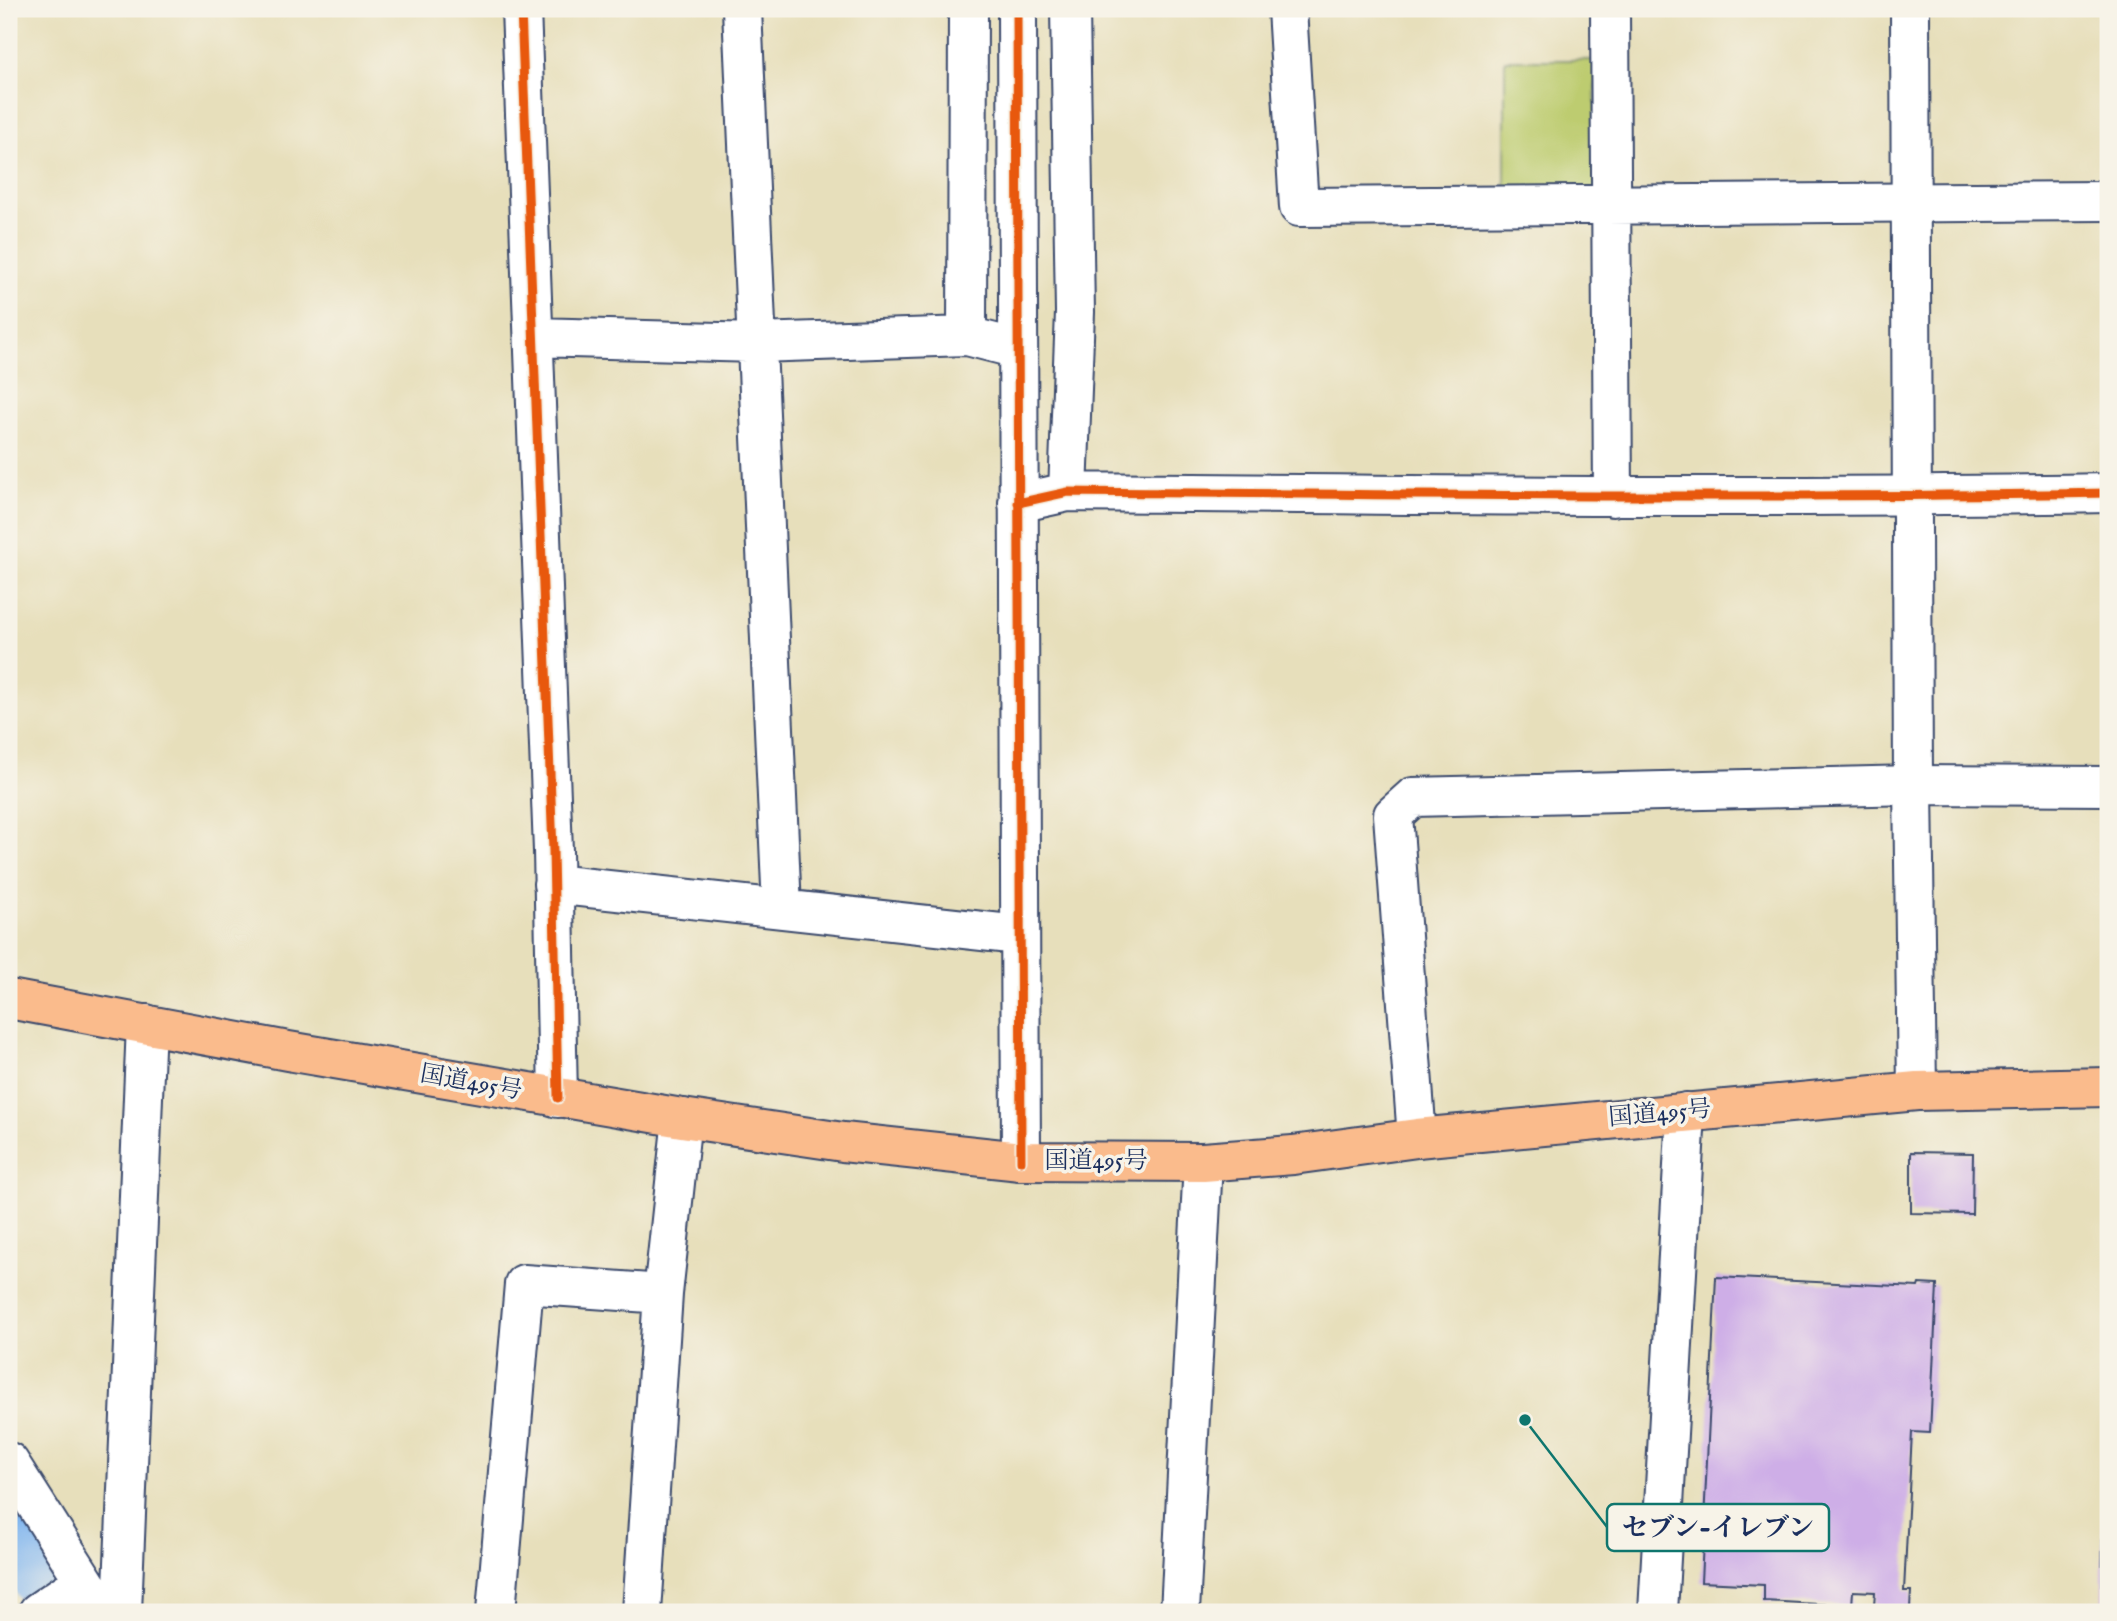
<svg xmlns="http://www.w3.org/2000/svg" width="2117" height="1621" viewBox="0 0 2117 1621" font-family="'IM FELL English','Noto Serif JP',serif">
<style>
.green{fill:#bdcc6f;stroke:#6c7e66;stroke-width:2}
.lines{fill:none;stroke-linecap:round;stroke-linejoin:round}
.river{stroke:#80b5ef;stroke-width:68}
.building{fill:#ceaee7}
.minor-casing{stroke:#3a496c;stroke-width:42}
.tertiary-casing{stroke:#3a496c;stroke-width:42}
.trunk-casing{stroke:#3a496c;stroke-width:42}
.minor{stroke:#fff;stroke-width:38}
.tertiary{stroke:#fff;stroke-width:38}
.trunk{stroke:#fabb8c;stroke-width:38}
.cycleway-casing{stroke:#f7f3e8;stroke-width:13}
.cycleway{stroke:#e8590c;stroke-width:9}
.labels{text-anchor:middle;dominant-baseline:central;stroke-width:7;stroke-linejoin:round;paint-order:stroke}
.street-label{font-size:24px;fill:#1b2f5e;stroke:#f7f3e8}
.leader{fill:none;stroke:#0f766e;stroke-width:2.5}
.callout-dot{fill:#0f766e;stroke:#f7f3e8;stroke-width:2.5}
.callout{fill:#f7f3e8;stroke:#0f766e;stroke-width:2.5}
.callout-label{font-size:26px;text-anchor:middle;font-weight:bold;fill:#1b2f5e}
</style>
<rect width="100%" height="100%" fill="#f7f3e8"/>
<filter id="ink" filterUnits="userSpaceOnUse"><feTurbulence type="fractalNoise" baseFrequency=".0143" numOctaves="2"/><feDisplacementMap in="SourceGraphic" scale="14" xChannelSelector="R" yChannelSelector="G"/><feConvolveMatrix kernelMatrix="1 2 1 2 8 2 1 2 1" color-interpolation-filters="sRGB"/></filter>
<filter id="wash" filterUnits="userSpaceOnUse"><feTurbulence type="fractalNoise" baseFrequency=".00686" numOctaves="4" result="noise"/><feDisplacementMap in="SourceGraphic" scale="28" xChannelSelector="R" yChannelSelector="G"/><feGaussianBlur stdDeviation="1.57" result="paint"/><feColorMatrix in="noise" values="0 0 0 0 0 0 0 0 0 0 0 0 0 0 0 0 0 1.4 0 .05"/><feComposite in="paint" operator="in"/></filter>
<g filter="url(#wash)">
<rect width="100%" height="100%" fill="#e7dfbb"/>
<path class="green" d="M1505,60H1595L1596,193H1505Z"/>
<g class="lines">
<path class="river" d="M9,1513L66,1612"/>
</g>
<g id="blocks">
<path class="building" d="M1911,1152L1973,1153L1972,1214L1911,1213Z
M1716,1277L1918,1287L1919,1284L1937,1285L1930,1433L1912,1432L1904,1591H1911L1910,1608L1874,1606L1875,1592L1853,1591L1852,1606L1764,1601V1585L1701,1582Z
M2103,1493H2108V1606H2102Z"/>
</g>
</g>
<g filter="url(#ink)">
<use href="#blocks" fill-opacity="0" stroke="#3a496c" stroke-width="2"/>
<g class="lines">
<g class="minor-casing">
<path id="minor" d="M521,9L553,851L558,1098
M742,9L782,909
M1287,9L1299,207L2108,201
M1610,9L1613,497
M967,336L968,9
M534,337L757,343L967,336L1018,349
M1068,492L1075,312L1070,9
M1018,503L1068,492C1415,495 1762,499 2108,493
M553,884L1019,935
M1417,1138L1393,815L1413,797L1913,785L2108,786
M9,1462L104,1612
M38,1612L84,1581
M122,1612L146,1024
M496,1612L524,1284L663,1294
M642,1612L663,1294L682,1118
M1180,1612L1203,1162
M1658,1612L1686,1112"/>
</g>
<g class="tertiary-casing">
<path id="tertiary" d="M1017,9L1021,1161
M1910,9L1913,785L1917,1091"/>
</g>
<g class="trunk-casing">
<path id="trunk" d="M9,999L288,1051L682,1118L843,1142L1021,1161L1203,1162L1293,1155L1417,1138L1917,1091L2108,1087"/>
</g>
<use href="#minor" class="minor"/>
<use href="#tertiary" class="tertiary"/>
<use href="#trunk" class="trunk"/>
<g class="cycleway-casing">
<path id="cycleway" d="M521,9L553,851L558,1098
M1017,9L1021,1161
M1018,503L1068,492C1415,495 1762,499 2108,493"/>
</g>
<use href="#cycleway" class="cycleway"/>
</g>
</g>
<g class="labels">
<g class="street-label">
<text transform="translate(471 1083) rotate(10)">国道495号</text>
<text transform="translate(1660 1114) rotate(-5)">国道495号</text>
<text x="1096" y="1161">国道495号</text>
</g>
</g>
<path class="leader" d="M1525 1420L1607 1527"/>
<circle class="callout-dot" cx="1525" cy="1420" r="7"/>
<rect class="callout" x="1607" y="1504" width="222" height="47" rx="7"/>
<g class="callout-label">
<text x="1718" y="1536">セブン-イレブン</text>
</g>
<rect width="2117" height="1621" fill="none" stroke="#f7f3e8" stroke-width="35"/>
</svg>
